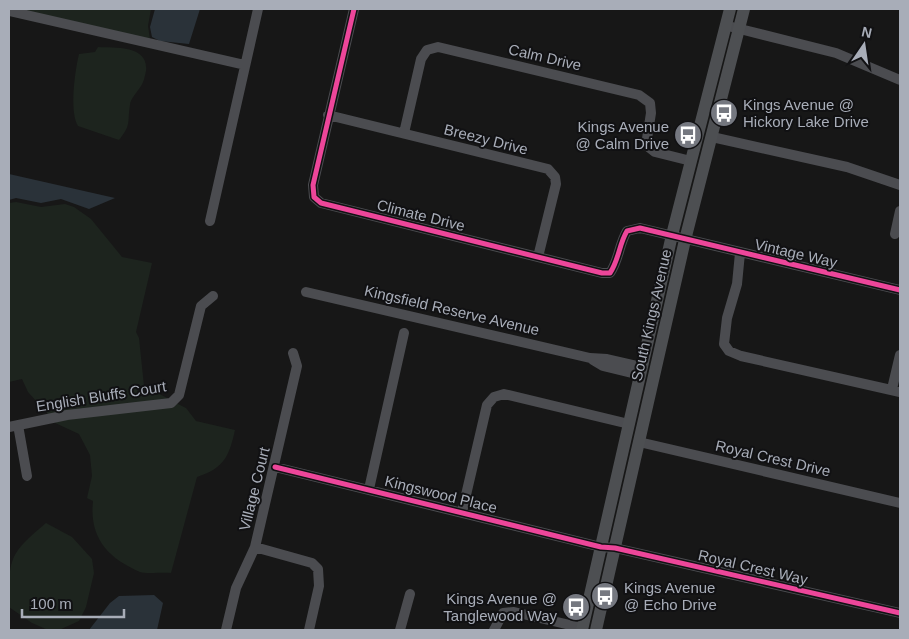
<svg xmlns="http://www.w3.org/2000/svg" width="909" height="639" viewBox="0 0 909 639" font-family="Arial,sans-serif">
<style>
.green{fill:#1d241e}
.water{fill:#2a3239}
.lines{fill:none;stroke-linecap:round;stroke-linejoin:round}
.minor{stroke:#4b4c50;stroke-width:10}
.major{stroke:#4d4f52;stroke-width:12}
.cycleway-casing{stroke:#111113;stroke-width:8}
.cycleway{stroke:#ed469a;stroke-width:5}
.labels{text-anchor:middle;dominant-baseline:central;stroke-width:4;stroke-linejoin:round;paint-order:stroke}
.street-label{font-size:15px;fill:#a8adb8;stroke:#111113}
.poi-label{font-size:15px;fill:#a8adb8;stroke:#111113;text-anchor:start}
</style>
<rect width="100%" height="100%" fill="#171717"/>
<path class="green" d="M16,9H151L148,26L150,39Z
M98,47C115,48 149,45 146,71C145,75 144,82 141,86C138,91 130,99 130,105C127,122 132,124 119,140L78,126C69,111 75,71 79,54L95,52Z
M16,202L41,207L65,204L74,207L91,219L122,257L152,263L136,332L139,338L144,386L169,399L49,415L28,392L22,379L9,382V203Z
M176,403L186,408L196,421L235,430C229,457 224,468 197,477L171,573C163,572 146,574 140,572C107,558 89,537 93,501L87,498L92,476L90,455L79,434L53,422Z
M46,523L72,537L92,559L94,573L86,607L79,621L59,630H48L32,623L9,607C9,558 8,555 46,523Z"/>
<path class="water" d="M155,9H200L189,44L160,41L152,37L150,27Z
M9,174L115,198L89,209L61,199L41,203L16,198L9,200Z
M154,595L163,603L157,630H89L110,603L119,596Z"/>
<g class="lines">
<path class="minor" d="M354,9L313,185L314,197L321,203L602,273H610C619,260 619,244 627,231L640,228L900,290
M9,11L245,65
M732,27L836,53L900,80
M328,115L548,169L555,177L556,184L538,257
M404,133L421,59L427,50L438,47L639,95L650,103L651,113L646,145L655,152L691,161
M712,137L847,167L900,185
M210,221L258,9
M895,234L900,211
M740,253L737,284L727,318L724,344L729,351L741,356L900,392
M306,292L590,358L607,359L642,367
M593,360L603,366L640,375
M892,389L900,355
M18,425L27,476
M9,427L67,415L171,403L179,395L201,306L213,296
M639,442L900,503
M275,467L601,547L615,548L900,613
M369,489L404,333
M462,512L487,405L494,397L504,394L629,424
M255,547L312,563L318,569L319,586L309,630
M226,630L236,588L255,547L297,366L293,353
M400,630L410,594
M494,630L503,613L514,612L583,628"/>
<path class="major" d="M582,630L672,235L730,9
M596,630L685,240L744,9"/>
<g class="cycleway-casing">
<path id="cycleway" d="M354,9L313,185L314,197L321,203L602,273H610C619,260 619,244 627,231L640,228L900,290
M275,467L601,547L615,548L900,613"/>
</g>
<use href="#cycleway" class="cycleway"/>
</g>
<defs>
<g id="bus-disc" transform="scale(1.4375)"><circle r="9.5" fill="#757880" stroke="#111113"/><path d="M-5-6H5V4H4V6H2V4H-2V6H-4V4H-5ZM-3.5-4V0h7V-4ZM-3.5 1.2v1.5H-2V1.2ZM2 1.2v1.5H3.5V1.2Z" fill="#fff"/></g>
</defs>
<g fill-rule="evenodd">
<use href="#bus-disc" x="724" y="113"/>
<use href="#bus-disc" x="688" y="135"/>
<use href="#bus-disc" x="605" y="596"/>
<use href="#bus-disc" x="576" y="607"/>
</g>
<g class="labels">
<g class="street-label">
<text transform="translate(545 57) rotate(13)">Calm Drive</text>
<text transform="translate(486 139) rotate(14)">Breezy Drive</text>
<text transform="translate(421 215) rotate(14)">Climate Drive</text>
<text transform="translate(796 253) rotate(13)">Vintage Way</text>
<text transform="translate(452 310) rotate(13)">Kingsfield Reserve Avenue</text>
<text transform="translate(651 315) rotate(-77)">South Kings Avenue</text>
<text transform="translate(101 396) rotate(-9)">English Bluffs Court</text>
<text transform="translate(773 458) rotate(13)">Royal Crest Drive</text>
<text transform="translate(254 489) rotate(-76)">Village Court</text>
<text transform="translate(441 494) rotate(14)">Kingswood Place</text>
<text transform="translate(753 567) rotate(13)">Royal Crest Way</text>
</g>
<g class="poi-label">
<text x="743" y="104">Kings Avenue @<tspan x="743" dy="17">Hickory Lake Drive</tspan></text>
<text x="669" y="126" text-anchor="end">Kings Avenue<tspan x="669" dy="17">@ Calm Drive</tspan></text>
<text x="624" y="587">Kings Avenue<tspan x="624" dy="17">@ Echo Drive</tspan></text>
<text x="557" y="598" text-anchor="end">Kings Avenue @<tspan x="557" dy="17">Tanglewood Way</tspan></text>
</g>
</g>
<rect width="909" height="639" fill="none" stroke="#a8adb8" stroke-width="20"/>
<g transform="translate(864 45) rotate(13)" stroke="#111113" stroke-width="4" paint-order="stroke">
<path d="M0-4L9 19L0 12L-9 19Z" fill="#a8adb8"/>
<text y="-8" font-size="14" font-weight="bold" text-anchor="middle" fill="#a8adb8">N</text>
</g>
<path d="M22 609v8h102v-8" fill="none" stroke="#a8adb8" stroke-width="2.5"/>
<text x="30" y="609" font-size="15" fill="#a8adb8" stroke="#111113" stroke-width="4" paint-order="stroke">100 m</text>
</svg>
